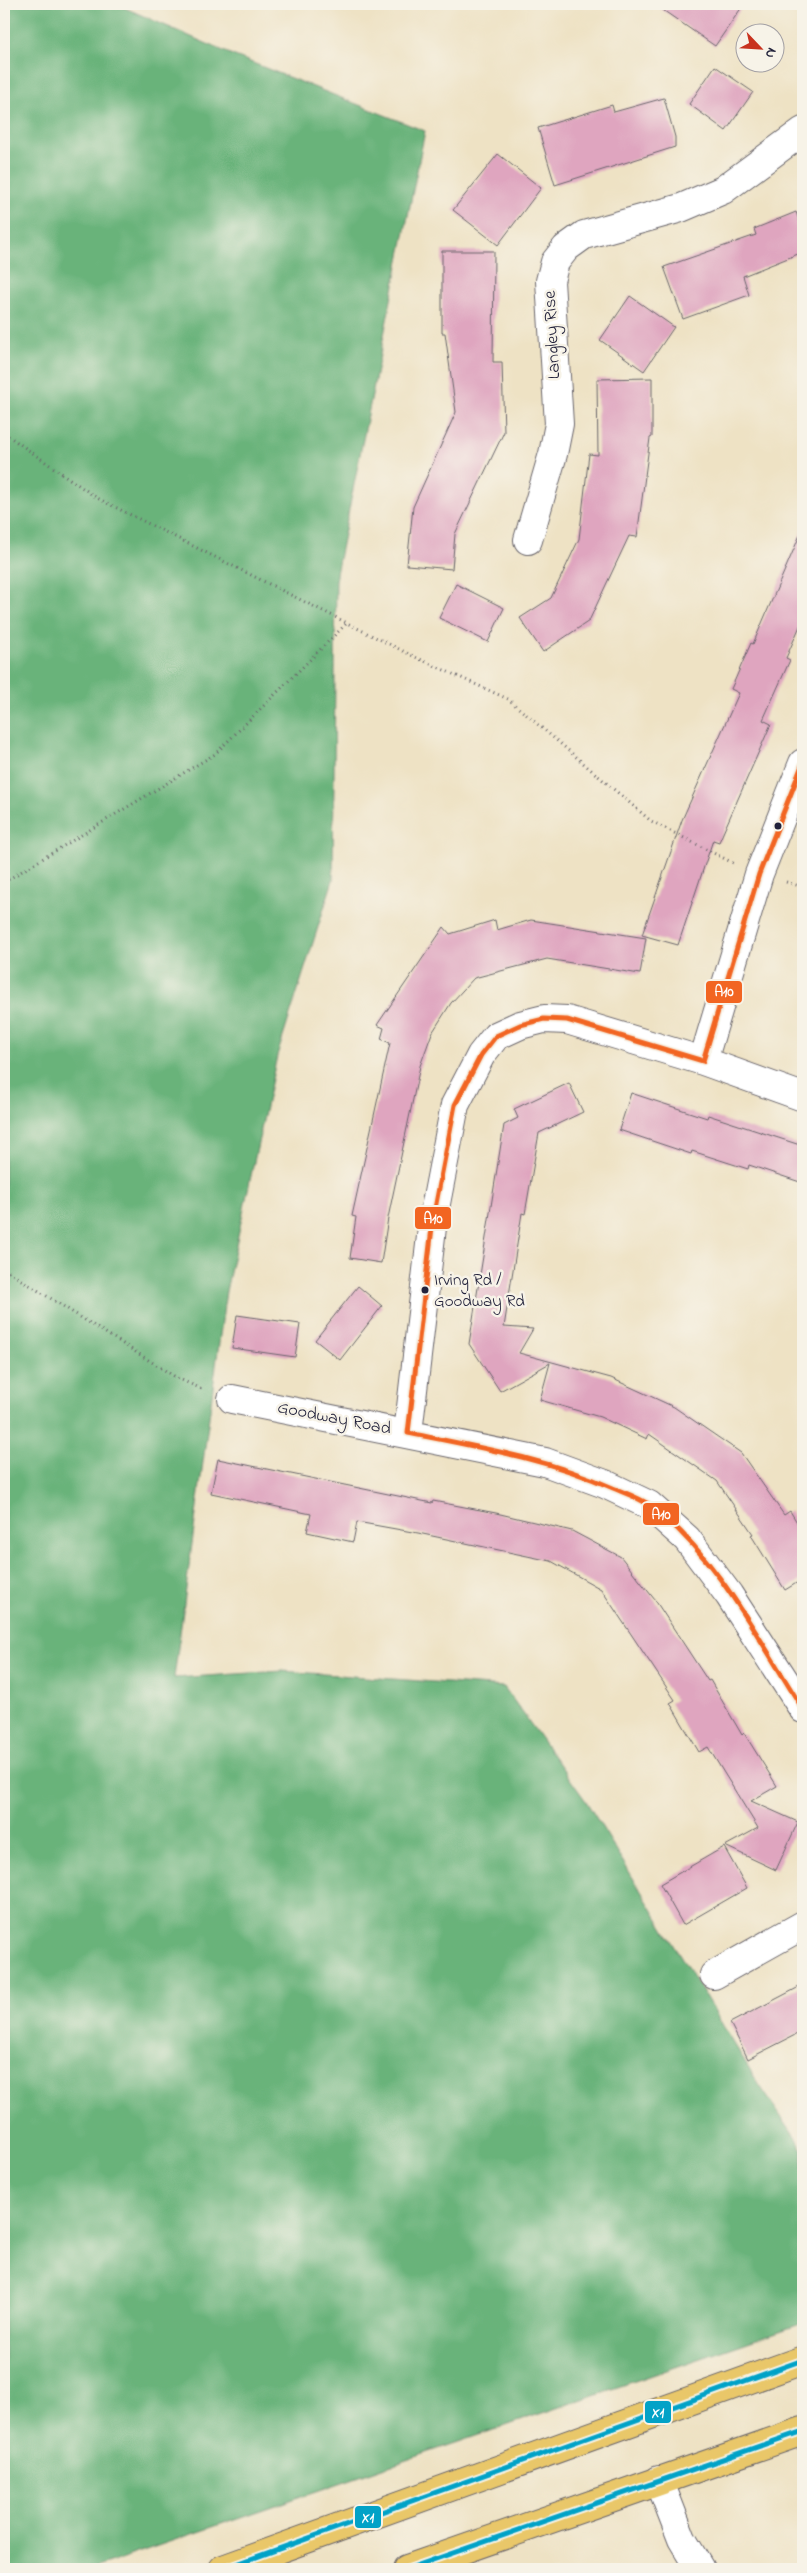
<svg xmlns="http://www.w3.org/2000/svg" width="807" height="2573" viewBox="0 0 807 2573" font-family="'Indie Flower',sans-serif">
<style>
.forest{fill:#69b37a;stroke:#466a5a}
.building{fill:#dfa5bf}
.lines{fill:none;stroke-linecap:round;stroke-linejoin:round}
.minor-casing{stroke:#69656b;stroke-width:30}
.highway-casing{stroke:#69656b;stroke-width:30}
.path{stroke:#69656b;stroke-width:3;stroke-dasharray:1 4;stroke-linecap:butt}
.minor{stroke:#fff;stroke-width:28}
.highway{stroke:#e9c769;stroke-width:28}
.bus-1-casing{stroke:#f7f3e8;stroke-width:9}
.bus-2-casing{stroke:#f7f3e8;stroke-width:9}
.bus-1{stroke:#f26522;stroke-width:5}
.bus-2{stroke:#02a2c7;stroke-width:5}
.bus-dot{fill:#22223b;stroke:#f7f3e8;stroke-width:2}
.labels{text-anchor:middle;dominant-baseline:central;stroke-width:5;stroke-linejoin:round;paint-order:stroke}
.bus-label{font-size:17px;fill:#22223b;stroke:#f7f3e8;text-anchor:start}
.street-label{font-size:18px;fill:#22223b;stroke:#f7f3e8}
.line-badge{stroke:#f7f3e8;stroke-width:2}
.badge-label{font-size:14px;text-anchor:middle;font-weight:bold;fill:#fff}
</style>
<rect width="100%" height="100%" fill="#f7f3e8"/>
<filter id="ink" filterUnits="userSpaceOnUse"><feTurbulence type="fractalNoise" baseFrequency=".02" numOctaves="2"/><feDisplacementMap in="SourceGraphic" scale="10" xChannelSelector="R" yChannelSelector="G"/><feConvolveMatrix kernelMatrix="1 2 1 2 8 2 1 2 1" color-interpolation-filters="sRGB"/></filter>
<filter id="wash" filterUnits="userSpaceOnUse"><feTurbulence type="fractalNoise" baseFrequency=".0096" numOctaves="4" result="noise"/><feDisplacementMap in="SourceGraphic" scale="20" xChannelSelector="R" yChannelSelector="G"/><feGaussianBlur stdDeviation="1.12" result="paint"/><feColorMatrix in="noise" values="0 0 0 0 0 0 0 0 0 0 0 0 0 0 0 0 0 1.4 0 .05"/><feComposite in="paint" operator="in"/></filter>
<g filter="url(#wash)">
<rect width="100%" height="100%" fill="#eee2c4"/>
<path class="forest" d="M4,4H116L235,56L425,131L336,574L333,880L277,1056L226,1291L174,1678L282,1671L504,1687L586,1801L760,2086L803,2149V2323L91,2569H4Z"/>
<g id="blocks">
<path class="building" d="M654,4H744L715,46Z
M715,66L753,92L726,131L689,104Z
M664,98L675,137V147L555,185L538,128L612,105L614,112Z
M498,154L541,188L498,245L453,210Z
M796,212L803,231V252L743,276L749,295L683,319L664,267L756,235L754,229Z
M442,251H494L493,362H502L504,432L455,534L452,569L407,565L413,507L456,412L445,333H442Z
M630,296L674,327L644,371L600,340Z
M652,378V437L650,438L637,537L629,536L589,621L543,652L520,618L551,598L579,539L589,454L598,455L597,379Z
M803,528V619L786,658L790,660L763,720L771,724L719,842L713,840L678,945L642,935L682,820L739,693L731,689L751,643L753,644Z
M456,584L504,608L488,642L439,618Z
M495,920L497,930L531,920L646,938L640,974L547,959L474,978L451,1003L432,1033L420,1066L388,1218L381,1263L350,1258L356,1217L352,1216L390,1043L381,1039L384,1028L377,1025L444,927L450,934Z
M569,1083L583,1112L539,1133L525,1214L522,1213L504,1327L533,1329L519,1353L611,1378L674,1407L741,1453L784,1515L790,1511L803,1532V1579L785,1590L751,1535L753,1534L717,1481L649,1434L647,1439L600,1417L540,1400L550,1363L500,1391L469,1344L504,1125L518,1118L514,1109Z
M631,1093L707,1118L708,1115L803,1146V1183L749,1165L748,1169L692,1151L691,1154L619,1130Z
M358,1286L382,1306L340,1360L315,1340Z
M237,1315L300,1324L295,1357L232,1348Z
M218,1459L432,1503L433,1501L496,1513L572,1531L621,1557L655,1600L708,1681L710,1680L742,1735L744,1733L777,1786L751,1801L798,1822L776,1870L725,1846L758,1828L708,1747L699,1752L670,1703L675,1700L601,1589L551,1561L418,1533L357,1522L353,1542L307,1532L311,1514L211,1493Z
M724,1847L747,1888L683,1925L660,1884Z
M803,1985V2031L748,2059L730,2023Z"/>
</g>
</g>
<g filter="url(#ink)">
<use href="#blocks" fill-opacity="0" stroke="#69656b" stroke-width="1"/>
<g class="lines">
<g class="minor-casing">
<path id="minor" d="M528,540L553,454L559,424L550,281L555,262L566,248L584,235L681,208L723,190L803,131
M703,1061L759,874L803,763
M232,1399L545,1462L605,1484L649,1505L687,1539L729,1595L803,1709
M408,1433L433,1219L455,1105L481,1055L496,1036L520,1025L544,1019L567,1020L703,1061L803,1097
M714,1975L803,1925
M659,2480L682,2539L700,2569"/>
</g>
<g class="highway-casing">
<path id="highway" d="M223,2569L803,2360
M407,2569L803,2431"/>
</g>
<path class="path" d="M4,433L97,498L413,656L508,699L651,821L733,863
M4,882L215,754L347,623
M786,882L803,887
M4,1269L177,1378L204,1390"/>
<use href="#minor" class="minor"/>
<use href="#highway" class="highway"/>
<g class="bus-1-casing">
<path id="bus-1" d="M803,763L759,874L703,1061L567,1020L544,1019L520,1025L496,1036L481,1055L455,1105L433,1219L408,1433C478,1447 548,1459 613,1488C625,1493 640,1498 651,1506C716,1554 760,1642 803,1709"/>
</g>
<g class="bus-2-casing">
<path id="bus-2" d="M223,2569L803,2360
M407,2569L803,2431"/>
</g>
<use href="#bus-1" class="bus-1"/>
<use href="#bus-2" class="bus-2"/>
</g>
</g>
<g class="bus-dot">
<circle cx="778" cy="826" r="4.5"/>
<circle cx="425" cy="1290" r="4.5"/>
</g>
<g class="labels">
<g class="bus-label">
<text x="434" y="1280">Irving Rd /<tspan x="434" dy="21">Goodway Rd</tspan></text>
</g>
<g class="street-label">
<text transform="translate(553 335) rotate(-93)">Langley Rise</text>
<text transform="translate(334 1419) rotate(11)">Goodway Road</text>
</g>
</g>
<g class="line-badge">
<rect x="705" y="980" width="38" height="24" rx="5" fill="#f26522"/>
<rect x="414" y="1206" width="38" height="24" rx="5" fill="#f26522"/>
<rect x="642" y="1502" width="38" height="24" rx="5" fill="#f26522"/>
<rect x="644" y="2400" width="28" height="24" rx="5" fill="#02a2c7"/>
<rect x="354" y="2505" width="28" height="24" rx="5" fill="#02a2c7"/>
</g>
<g class="badge-label">
<text x="724" y="996">A10</text>
<text x="433" y="1223">A10</text>
<text x="661" y="1519">A10</text>
<text x="658" y="2417">X1</text>
<text x="368" y="2522">X1</text>
</g>
<rect width="807" height="2573" fill="none" stroke="#f7f3e8" stroke-width="20"/>
<g transform="translate(760 48) rotate(115)"><circle r="24" fill="#f7f3e8" stroke="#a29fa3"/>
<path d="M0-4L9 19L0 12L-9 19Z" fill="#c8321e"/>
<text y="-8" font-size="14" font-weight="bold" text-anchor="middle" fill="#22223b">N</text>
</g>
</svg>
